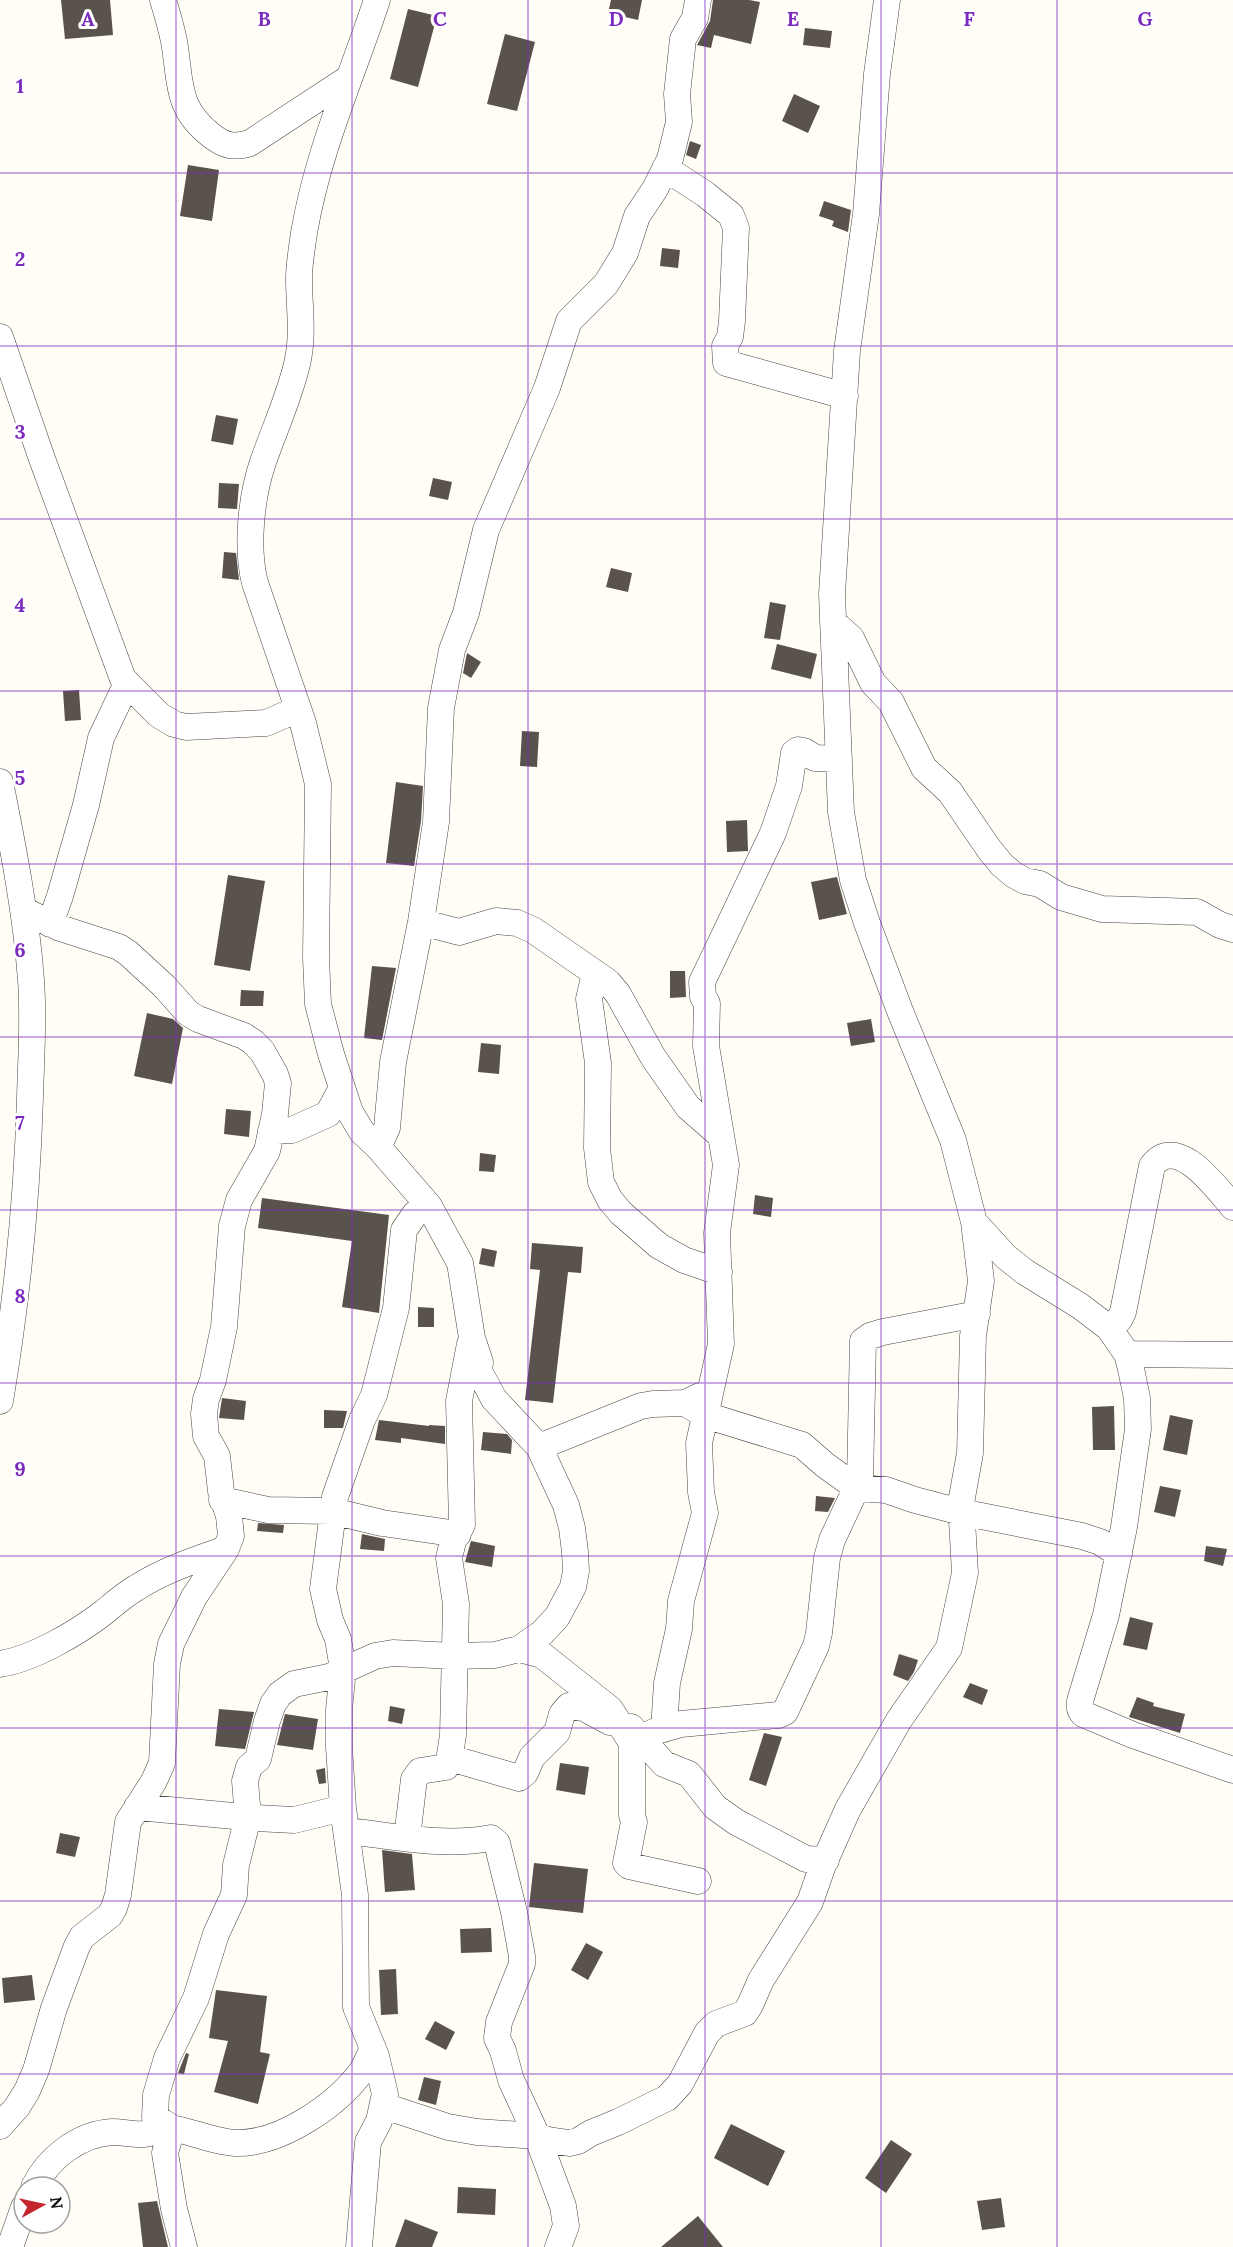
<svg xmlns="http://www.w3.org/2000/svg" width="1233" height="2247" viewBox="0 0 1233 2247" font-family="Lora,serif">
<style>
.building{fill:#5a524d}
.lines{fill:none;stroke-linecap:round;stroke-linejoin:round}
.minor-casing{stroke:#444;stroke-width:27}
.minor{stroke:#fff;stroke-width:26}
.grid{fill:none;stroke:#7b2cbf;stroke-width:1.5;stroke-opacity:0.55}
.grid-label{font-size:20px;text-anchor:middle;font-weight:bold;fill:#7b2cbf;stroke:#fff;stroke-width:6;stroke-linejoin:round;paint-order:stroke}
</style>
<rect width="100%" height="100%" fill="#fffdf5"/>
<path class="building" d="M61,0H110L113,35L65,39Z
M611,0H642L638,20L608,13Z
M713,0H749L760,2L751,44L714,35L711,48L697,45L710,21Z
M408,9L437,16L418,87L390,79Z
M805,28L832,31L830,48L803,45Z
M505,34L535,42L517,111L487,104Z
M794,94L820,106L808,133L782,121Z
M690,141L701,145L696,159L686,155Z
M188,165L219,170L212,221L180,216Z
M824,201L851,210L848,232L832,226L834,221L819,216Z
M662,248L680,250L678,268L660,266Z
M216,415L238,419L233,445L211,441Z
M433,478L452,482L448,500L429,496Z
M219,483L239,484L237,509L218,508Z
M224,552L236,553L239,580L222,578Z
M611,568L632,573L628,592L606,587Z
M770,602L786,605L780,640L764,638Z
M777,644L817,654L811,679L771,669Z
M467,653L481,662L471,678L463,673Z
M79,690L81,720L65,721L63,691Z
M522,731L539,732L537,767L520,766Z
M396,782L423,786L421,821L414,866L386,863Z
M747,820L748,851L727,852L726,821Z
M228,875L265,881L250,971L214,965Z
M837,877L847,914L819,920L811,882Z
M372,966L396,968L382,1040L364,1038Z
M670,971H685L686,997L670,998Z
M241,990L264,991L263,1006H240Z
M147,1013L173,1019L183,1028L172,1084L134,1076Z
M871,1019L875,1042L851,1046L847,1023Z
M481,1043L501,1045L499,1074L478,1072Z
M226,1109L251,1111L249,1137L224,1134Z
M480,1153L496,1155L494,1172L479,1171Z
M755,1195L773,1198L771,1217L753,1214Z
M262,1198L389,1215L379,1313L342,1307L352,1241L258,1228Z
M532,1243L583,1247L581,1273L568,1272L553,1403L525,1400L540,1270L530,1269Z
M482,1248L497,1251L494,1267L479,1264Z
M418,1307L434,1308V1327H418Z
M222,1398L246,1401L244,1420L219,1418Z
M1114,1406L1115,1450H1093L1092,1407Z
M324,1410L347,1411L343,1428H324Z
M1170,1415L1193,1420L1187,1455L1163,1450Z
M379,1420L429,1426V1425L445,1426V1444L401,1438V1443L375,1440Z
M483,1432L507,1434L512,1440L511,1454L481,1450Z
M1160,1486L1181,1490L1175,1517L1154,1512Z
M816,1496L835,1498L828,1512L815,1511Z
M258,1523L284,1525L283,1533L257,1531Z
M362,1534L385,1539L384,1551L360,1549Z
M471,1541L495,1546L492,1567L465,1562Z
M1206,1546L1227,1549L1223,1566L1204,1561Z
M1130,1617L1153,1623L1147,1650L1123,1645Z
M899,1654L918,1660L914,1672L908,1681L893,1675Z
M970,1683L988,1690L982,1705L963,1697Z
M1137,1697L1154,1703L1153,1706L1185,1714L1180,1733L1129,1717Z
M390,1706L405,1709L402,1724L388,1721Z
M219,1709L254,1712L245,1749L215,1746Z
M285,1714L318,1719L313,1750L277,1745Z
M764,1733L782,1737L766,1786L749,1780Z
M560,1763L589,1767L585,1795L556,1790Z
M325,1768L326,1783L319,1784L316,1770Z
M60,1833L80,1837L75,1857L56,1853Z
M382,1850L412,1854L415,1890L385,1892Z
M534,1863L588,1869L583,1913L529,1907Z
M491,1928L492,1952L461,1953L460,1929Z
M586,1943L603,1952L588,1980L571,1970Z
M396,1969L398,2014L381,2015L379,1970Z
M32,1975L35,2000L4,2003L2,1978Z
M216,1990L267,1996L260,2052L270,2054L258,2104L214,2092L228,2041L209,2038Z
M435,2021L455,2032L446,2050L425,2039Z
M186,2053L189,2054L184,2074L178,2073Z
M424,2077L441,2081L436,2105L418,2100Z
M731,2124L785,2151L768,2186L714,2158Z
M891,2140L912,2154L886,2193L865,2178Z
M458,2187L496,2189L495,2215L457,2213Z
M1001,2198L1005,2227L982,2230L977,2201Z
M157,2201L168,2247H143L138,2203Z
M698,2216L723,2247H661Z
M405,2219L438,2232L432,2247H395Z"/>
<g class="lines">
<g class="minor-casing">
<path id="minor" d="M163,0C167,13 171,27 174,41C181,81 175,108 212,136C225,146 234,148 250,143L349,78
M377,0C351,79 318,150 304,233C302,248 299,264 299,278C299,307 304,335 297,364C289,398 274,430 263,462C251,497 246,548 255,583L303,723L318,784L316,958L318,1004L331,1054L350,1112L362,1132L378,1147
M665,168L705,194L731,215L736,228L732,321L730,337L725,346L726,363L845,396
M0,337L41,456L123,679L159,715L174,724L186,727L266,723L298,709
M833,622L851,638L873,683L891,702L924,768L950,792L989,849L1002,865L1014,875L1025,881L1040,884L1061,897L1102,909L1197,912L1220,925L1233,929
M0,782C13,847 26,913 31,980C34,1019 31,1058 30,1098C27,1200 17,1300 0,1401
M421,922L459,932L496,921L517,923L533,930L608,982L618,994L653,1057L688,1107L720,1135
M50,924L60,896L86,805L101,738L127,683
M595,973L589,999L598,1063L597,1148L601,1182L610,1200L621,1213L659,1246L684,1260L719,1272
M271,1131L292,1130L328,1114L342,1088
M974,1222L1006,1257L1025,1272L1080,1306L1109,1328L1127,1354L1131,1369L1137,1398L1138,1429L1124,1527L1106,1615L1080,1701V1709L1083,1714L1133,1735L1233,1770
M1109,1328L1119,1320L1123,1312L1152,1166C1177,1132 1217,1189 1233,1207
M1127,1354L1233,1355
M685,1403L705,1415L802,1445L825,1465L857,1488L886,1490L915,1500L961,1512L1082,1536L1100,1542L1119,1554
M539,1447L641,1406L653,1404L685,1403L700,1396
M222,1500L268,1510L332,1511L382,1523L458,1534
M519,1649L542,1655L610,1709L632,1743V1815L634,1822L626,1863L629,1866L698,1881
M0,1664C33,1659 77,1633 103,1613C114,1604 124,1595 136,1588C164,1570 195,1560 226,1549
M631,1727L664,1764L689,1774L715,1807L736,1822L806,1859L826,1860
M664,1729L667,1683L679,1629L681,1601L705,1513L701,1492L699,1443L721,1344L717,1233L726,1165L706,1046L707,1003L703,997L702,982L773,833L789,786L794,753L798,750L804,751L815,758L839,759
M632,1743L656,1731L681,1724L778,1715L785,1712L816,1646L819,1633L827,1558L832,1540L860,1480L863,1341L870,1336L883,1332L977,1314
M450,1758L519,1778L525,1773L532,1757L557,1732L562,1714L569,1706L584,1708L610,1722
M137,1807L256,1818L294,1820L343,1808
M347,1831C395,1836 443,1847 491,1838L497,1843L514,1912L522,1956V1964L499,2022L497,2038L503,2051L511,2080L537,2136L563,2206L566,2226L558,2247
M407,1838L414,1779L420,1771L446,1767L449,1761L453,1735L456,1604L449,1558L453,1541L462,1525L459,1401L470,1344
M384,2106L448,2127L477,2132L537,2136L548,2140L569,2143L578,2141L591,2133L618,2122L667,2098L680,2084L707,2033L716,2024L745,2013L750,2005L761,1980L810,1902L823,1865L848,1809L899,1720L949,1648L965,1573L961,1503L970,1453L973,1336L981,1281L974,1222L953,1140L900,1011L867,923L853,880L841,812L832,594L834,562L847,351L866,214L877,74L887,0
M0,2126L17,2107L27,2091L36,2070L54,2008L77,1946L82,1937L110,1915L114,1908L118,1895L128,1822L154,1781L162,1763L167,1664L171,1644L194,1597L226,1549L231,1536L229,1516L221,1491L217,1456L206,1436L204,1414L206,1399L213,1380L224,1327L232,1226L239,1200L267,1151L275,1114L278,1083L275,1074L262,1051L253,1042L244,1036L198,1019L188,1013L164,986L128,953L119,947L60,928L23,910
M34,2187C48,2158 79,2134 112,2132C123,2132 134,2135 144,2134C154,2133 165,2127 176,2129C196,2133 218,2143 238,2143C281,2143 336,2106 361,2072C366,2065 369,2056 373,2048
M10,2247L24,2207
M184,2247L174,2209L165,2153L172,2128L155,2117L156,2095L167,2058L196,1998L216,1934L234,1895L236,1865L248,1817L245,1781L249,1767L258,1759L267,1721L273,1704L280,1694L294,1684L329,1677L375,1656L393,1653L455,1656L495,1655L519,1649L542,1633L557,1617L573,1587L576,1571L575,1552L572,1528L566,1505L539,1447L494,1399L479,1371L480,1362L472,1338L460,1263L429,1206L378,1147L387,1128L393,1062L421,922L436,822L441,708L452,650L466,613L486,530L547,388L569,321L606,284L625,253L637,216L655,189L670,159L679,122L677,94L683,39L695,18L698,0
M359,2247L368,2142L379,2121L385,2094L376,2056L356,2007L355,1895L343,1808L339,1747V1710L343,1669L338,1639L330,1620L323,1589L335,1497L362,1420L374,1395L396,1308L404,1230L415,1214L429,1206"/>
</g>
<use href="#minor" class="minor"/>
</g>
<path class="grid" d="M176,0V2247M352,0V2247M528,0V2247M705,0V2247M881,0V2247M1057,0V2247M0,173H1233M0,346H1233M0,519H1233M0,691H1233M0,864H1233M0,1037H1233M0,1210H1233M0,1383H1233M0,1556H1233M0,1728H1233M0,1901H1233M0,2074H1233"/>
<g class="grid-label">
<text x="88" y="26">A</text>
<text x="264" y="26">B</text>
<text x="440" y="26">C</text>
<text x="616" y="26">D</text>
<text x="793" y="26">E</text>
<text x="969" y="26">F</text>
<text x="1145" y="26">G</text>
<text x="20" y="93">1</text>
<text x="20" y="266">2</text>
<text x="20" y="439">3</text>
<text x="20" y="612">4</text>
<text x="20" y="785">5</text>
<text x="20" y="957">6</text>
<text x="20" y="1130">7</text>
<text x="20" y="1303">8</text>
<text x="20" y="1476">9</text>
</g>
<g transform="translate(42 2205) rotate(82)"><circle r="28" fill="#ffffff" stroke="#a0a0a0" stroke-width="1.5"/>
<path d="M0-4.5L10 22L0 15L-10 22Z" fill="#c4262e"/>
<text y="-9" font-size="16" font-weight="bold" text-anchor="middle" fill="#111111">N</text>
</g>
</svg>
